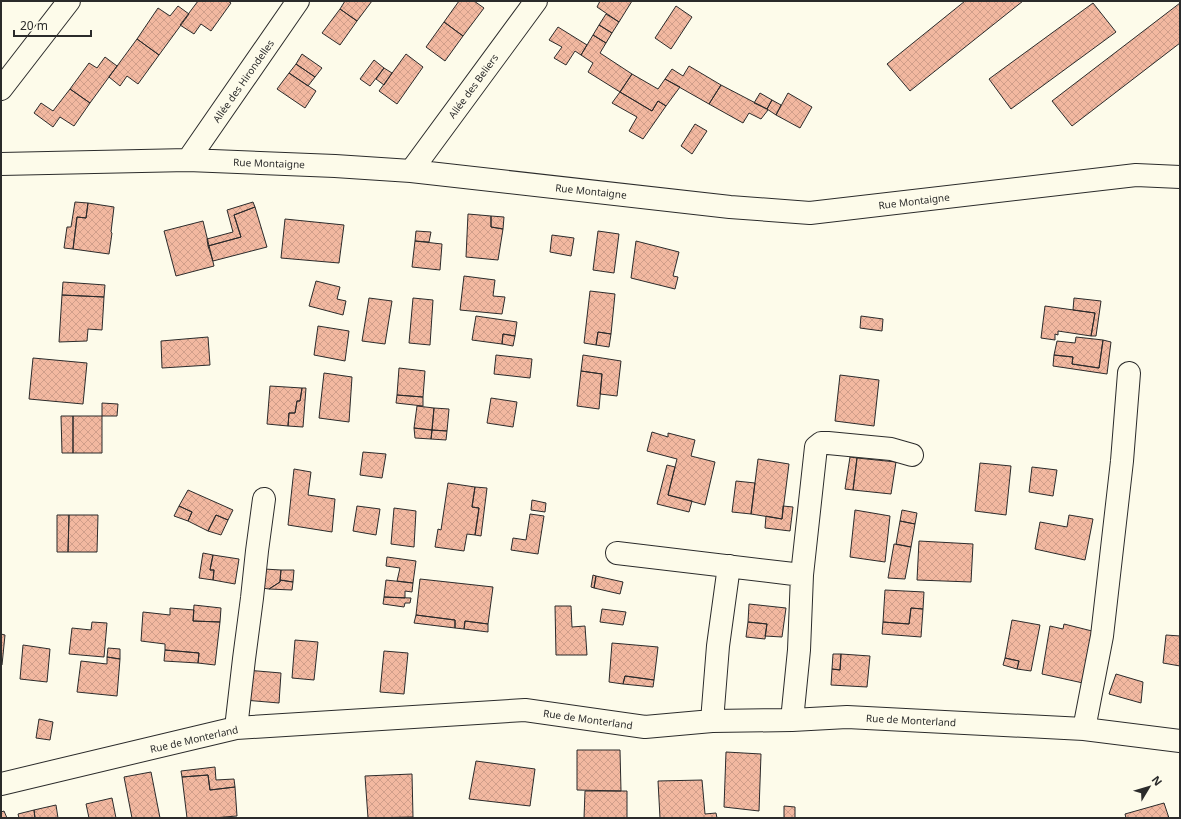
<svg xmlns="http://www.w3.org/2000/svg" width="1181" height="819" viewBox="0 0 1181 819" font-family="'Noto Sans',sans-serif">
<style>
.building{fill:url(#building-cross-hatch);stroke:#2b2b2b}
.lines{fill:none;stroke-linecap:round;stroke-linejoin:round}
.minor-casing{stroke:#2b2b2b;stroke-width:24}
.minor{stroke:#fdfbea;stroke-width:22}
.labels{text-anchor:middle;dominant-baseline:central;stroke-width:3;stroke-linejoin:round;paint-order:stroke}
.street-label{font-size:10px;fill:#2b2b2b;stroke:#fdfbea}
</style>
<defs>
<pattern id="building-cross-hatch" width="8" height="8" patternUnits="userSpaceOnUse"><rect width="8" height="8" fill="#f2b8a0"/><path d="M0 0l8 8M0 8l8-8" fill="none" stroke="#d09e8a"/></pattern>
</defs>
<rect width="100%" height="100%" fill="#fdfbea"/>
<path class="building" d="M198,1H228L231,3L211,31L201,24L194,34L180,25Z
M345,1H372L357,21L340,9Z
M459,1H474L484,8L463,36L444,22Z
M600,1H632L619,22L597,7Z
M965,1H1023L910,91L887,64Z
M1093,3L1116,32L1011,109L989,79Z
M1180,3V43L1072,126L1052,101Z
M178,6L189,14L159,55L137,39L158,8L170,16Z
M676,6L692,17L671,49L655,38Z
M340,9L357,21L340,45L322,33Z
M606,14L619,22L612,33L599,25Z
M444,22L463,36L445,61L426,47Z
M599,25L612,33L606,43L593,35Z
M558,27L587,45L581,55L575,51L566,65L554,58L562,47L549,40Z
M593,35L606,43L600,53L632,74L620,92L588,72L593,63L581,55Z
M137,39L159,55L138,84L127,76L120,86L109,77Z
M302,54L322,68L315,77L296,64Z
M406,54L423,67L397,104L379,91Z
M105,57L117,66L90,103L70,89L89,63L97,68Z
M374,60L384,68L370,86L360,79Z
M296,64L315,77L308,86L289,73Z
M689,66L721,85L709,104L665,79L672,69L683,76Z
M384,68L392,73L384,85L376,79Z
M289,73L316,91L305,108L277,89Z
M632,74L658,89L665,79L680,87L666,106L658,101L652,111L620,92Z
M721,85L767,109L768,110L761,119L749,113L743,123L709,104Z
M70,89L90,103L74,126L60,117L53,127L34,113L41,103L53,111Z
M620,92L652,111L658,101L666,106L643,139L629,131L637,117L612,103Z
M760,93L772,100L767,109L754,103Z
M788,93L812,107L800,128L776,115Z
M772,100L781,105L776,115L767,109Z
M695,124L707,131L692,154L681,146Z
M75,202L88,203L86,218L77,217L73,249L64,248L67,227H71Z
M253,202L255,207L234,215L241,237L208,246L207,239L233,232L227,210Z
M88,203L114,207L111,232L112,233L109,254L73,249L77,217L86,218Z
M255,207L267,247L213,261L208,246L241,237L234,215Z
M468,214L491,216V227L503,229L498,260L466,257Z
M491,216L504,217L503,229L491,227Z
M285,219L344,225L339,263L281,258Z
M203,221L214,266L176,276L164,231Z
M416,231L431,232L429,242L415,241Z
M598,231L619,234L614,273L593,270Z
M552,235L574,238L571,256L550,252Z
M415,241L442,244L440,270L412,267Z
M636,241L679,252L673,276L678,277L675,289L631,278Z
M464,276L495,280L493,296L505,297L502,314L460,310Z
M316,281L340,287L337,299L346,301L343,315L309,306Z
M63,282L105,285L104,297L62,295Z
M590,291L615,294L611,334L598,332L596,345L584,343Z
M62,295L104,297L102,330L88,329L87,341L59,342Z
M369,298L392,301L385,344L362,341Z
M413,298L433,300L430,345L409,343Z
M1074,298L1101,301L1096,336H1091L1095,313L1073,310Z
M1045,306L1095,313L1091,336L1058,331V335L1055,334V340L1041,338Z
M476,316L517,322L515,336L503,334L502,344L472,340Z
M861,316L883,319L882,331L860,328Z
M318,326L349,331L345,361L314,355Z
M598,332L611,334L609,347L596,345Z
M503,334L515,336L513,346L502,344Z
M208,337L210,365L162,368L161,341Z
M1076,337L1103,340L1099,368L1072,364L1073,357L1054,355L1057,341L1075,343Z
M1103,340L1111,342L1107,374L1053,366L1054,355L1073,357L1072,364L1099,368Z
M496,355L532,359L530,378L494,374Z
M583,355L621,361L617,396L600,394L602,374L581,371Z
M33,358L87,363L83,404L29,399Z
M399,368L425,371L423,397L397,395Z
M581,371L602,374L599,409L577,406Z
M324,373L352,377L349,422L319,418Z
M840,375L879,380L874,426L835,421Z
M270,386L302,388L300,401H297L295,413H289L288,426L267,424Z
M302,388H306L303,427L288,426L289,413H295L297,401H300Z
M397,395L423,397V406L396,403Z
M491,398L517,402L513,427L487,423Z
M102,403L118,404L117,416H102Z
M417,406L434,408L432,430L414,428Z
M434,408L449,409L447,431L432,430Z
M61,416H73V453H62Z
M73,416H102V453H73Z
M414,428L432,430L431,439L415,438Z
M432,430L447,431L446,440L431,439Z
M652,432L668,437V433L695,440L691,456L715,462L705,505L668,495L677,459L647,451Z
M363,452L386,454L382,478L360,475Z
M850,457L857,458L853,490L845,489Z
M857,458L896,462L891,494L853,490Z
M758,459L789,464L782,519L751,514Z
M980,463L1011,466L1006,515L975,511Z
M667,465L675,467L668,495L692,501L689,512L657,504Z
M1032,467L1057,470L1053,496L1029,492Z
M294,469L311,472L308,495L335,499L332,532L288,525Z
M736,481L755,483L751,514L732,512Z
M448,483L475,487L472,507L479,508L475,535L467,534L464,551L435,547L438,529L441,530Z
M475,487L487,488L481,536L475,535L479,508L472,507Z
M188,490L233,510L228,520L216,515L208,531L188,521L192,512L179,506Z
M532,500L546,503L545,512L531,510Z
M179,506L192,512L188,521L174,516Z
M357,506L380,509L376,535L353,531Z
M783,506L793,507L790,531L765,528L766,516L782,519Z
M394,508L416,511L414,547L391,544Z
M855,510L890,516L885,562L850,557Z
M902,510L917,513L915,524L900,521Z
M530,514L544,516L538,554L511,550L513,538L526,540Z
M57,515H69L68,552H57Z
M69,515H98L97,552H68Z
M216,515L228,520L221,535L208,531Z
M1069,515L1093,519L1085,560L1035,549L1040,522L1067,527Z
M900,521L915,524L911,547L896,544Z
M919,541L973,544L971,582L917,580Z
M894,544L911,547L905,579L888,578Z
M203,553L213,555L210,570H214L213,580L199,578Z
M213,555L239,559L235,584L213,580L214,570H210Z
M387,557L416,561L413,583L397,581L400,568L386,566Z
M264,569L281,570L280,582L269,589L262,588Z
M281,570H294L293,582L280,580Z
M593,575L596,576L594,588L591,587Z
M596,576L623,582L620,594L594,588Z
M420,579L493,587L488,624L465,621L464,629L455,628V620L416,615Z
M280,580L293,582L292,590L269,589L280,582Z
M386,580L413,583L412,592L405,591V598L384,597Z
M885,590L924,592L923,609L911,608L909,624L883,622Z
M384,597L411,598L410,603H405L404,607L383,604Z
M749,604L786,608L782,637L765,636L767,624L748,622Z
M194,605L221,608L220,622L193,621Z
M555,606H571L572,627L585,626L587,655H556Z
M170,608L194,610L193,621L220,622L215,665L198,663L199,653L165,650V644L141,641L143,612L170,615Z
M911,608L923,609L921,637L882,634L883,622L909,624Z
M602,609L626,612L623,625L600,622Z
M416,615L455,620V628L414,623Z
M1012,620L1040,625L1031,671L1017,669L1019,661L1005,658Z
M465,621L488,624V632L464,629Z
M92,622L107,623L104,657L69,654L72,628L91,630Z
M748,622L767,624L765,639L746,637Z
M1064,624L1092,631L1083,683L1042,674L1050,626L1063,629Z
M1,634L5,635L2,665H1Z
M1166,635L1180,636V666L1163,663Z
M295,640L318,642L314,680L292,678Z
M612,643L658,647L654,680L625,676L623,684L609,682Z
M23,645L50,649L47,682L20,679Z
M108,648L120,649V659L107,657Z
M165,650L199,653L198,663L164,661Z
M384,651L408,653L404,694L380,692Z
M833,654H841L840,670L832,669Z
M841,654L870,656L867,687L831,685L832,669L840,670Z
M107,657L120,659L117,696L77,692L81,661L107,664Z
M1005,658L1019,661L1017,669L1003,665Z
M246,670L281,673L279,703L244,700Z
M1116,674L1143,682L1141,703L1109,694Z
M625,676L654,680L653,687L623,684Z
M39,719L53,722L50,740L36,738Z
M577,750H620L621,791L577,790Z
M726,752L761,754L759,811L724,807Z
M476,761L535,769L530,806L469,799Z
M215,767L216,780L234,779L235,787L210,790L208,775L182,777L181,771Z
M151,772L160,818H132L124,777Z
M412,774L413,817L368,818L365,776Z
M208,775L210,790L235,787L237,816L213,818H187L182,777Z
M702,780L705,814L716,813L717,818H660L658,781Z
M585,791H627V818H584Z
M112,798L116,818H89L86,804Z
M1164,803L1169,818H1126L1125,814Z
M56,805L58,818H35L34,810Z
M784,806L795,807V818H784Z
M34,810L35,818H19L18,814Z
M4,811L7,818H1V812Z"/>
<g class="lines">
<g class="minor-casing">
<path id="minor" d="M1,89L69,1
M188,160L298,1
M1,164L188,160L335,166L411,171L730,207L810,213L1136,175L1180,177
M411,171L536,1
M617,553L802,575
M792,720L799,650L802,575L816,447L821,443H828L891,449L912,455
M712,721L718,646L729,566
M236,728L244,659L252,598L257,551L264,499
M1084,729L1102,636L1122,461L1129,373
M1,784L236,728L525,710L645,727L712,721L792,720L847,717L1084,729L1180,741"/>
</g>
<use href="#minor" class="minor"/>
</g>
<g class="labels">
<g class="street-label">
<text transform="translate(243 81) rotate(-55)">Allée des Hirondelles</text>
<text transform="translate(473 86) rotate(-54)">Allée des Beliers</text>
<text transform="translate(269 163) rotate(2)">Rue Montaigne</text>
<text transform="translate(591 191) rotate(6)">Rue Montaigne</text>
<text transform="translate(914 201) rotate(-7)">Rue Montaigne</text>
<text transform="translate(588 719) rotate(8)">Rue de Monterland</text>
<text transform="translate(911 720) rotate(3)">Rue de Monterland</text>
<text transform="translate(194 739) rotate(-13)">Rue de Monterland</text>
</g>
</g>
<rect width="1181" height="819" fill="none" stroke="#2b2b2b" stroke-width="4"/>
<g transform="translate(1149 787) rotate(52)" stroke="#fdfbea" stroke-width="3" paint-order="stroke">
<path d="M0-3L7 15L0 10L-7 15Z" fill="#2b2b2b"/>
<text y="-6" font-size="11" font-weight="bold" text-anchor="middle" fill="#2b2b2b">N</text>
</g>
<path d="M14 30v6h77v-6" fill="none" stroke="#2b2b2b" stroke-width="2"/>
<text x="20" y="30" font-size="12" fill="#2b2b2b" stroke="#fdfbea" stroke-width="3" paint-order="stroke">20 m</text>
</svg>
